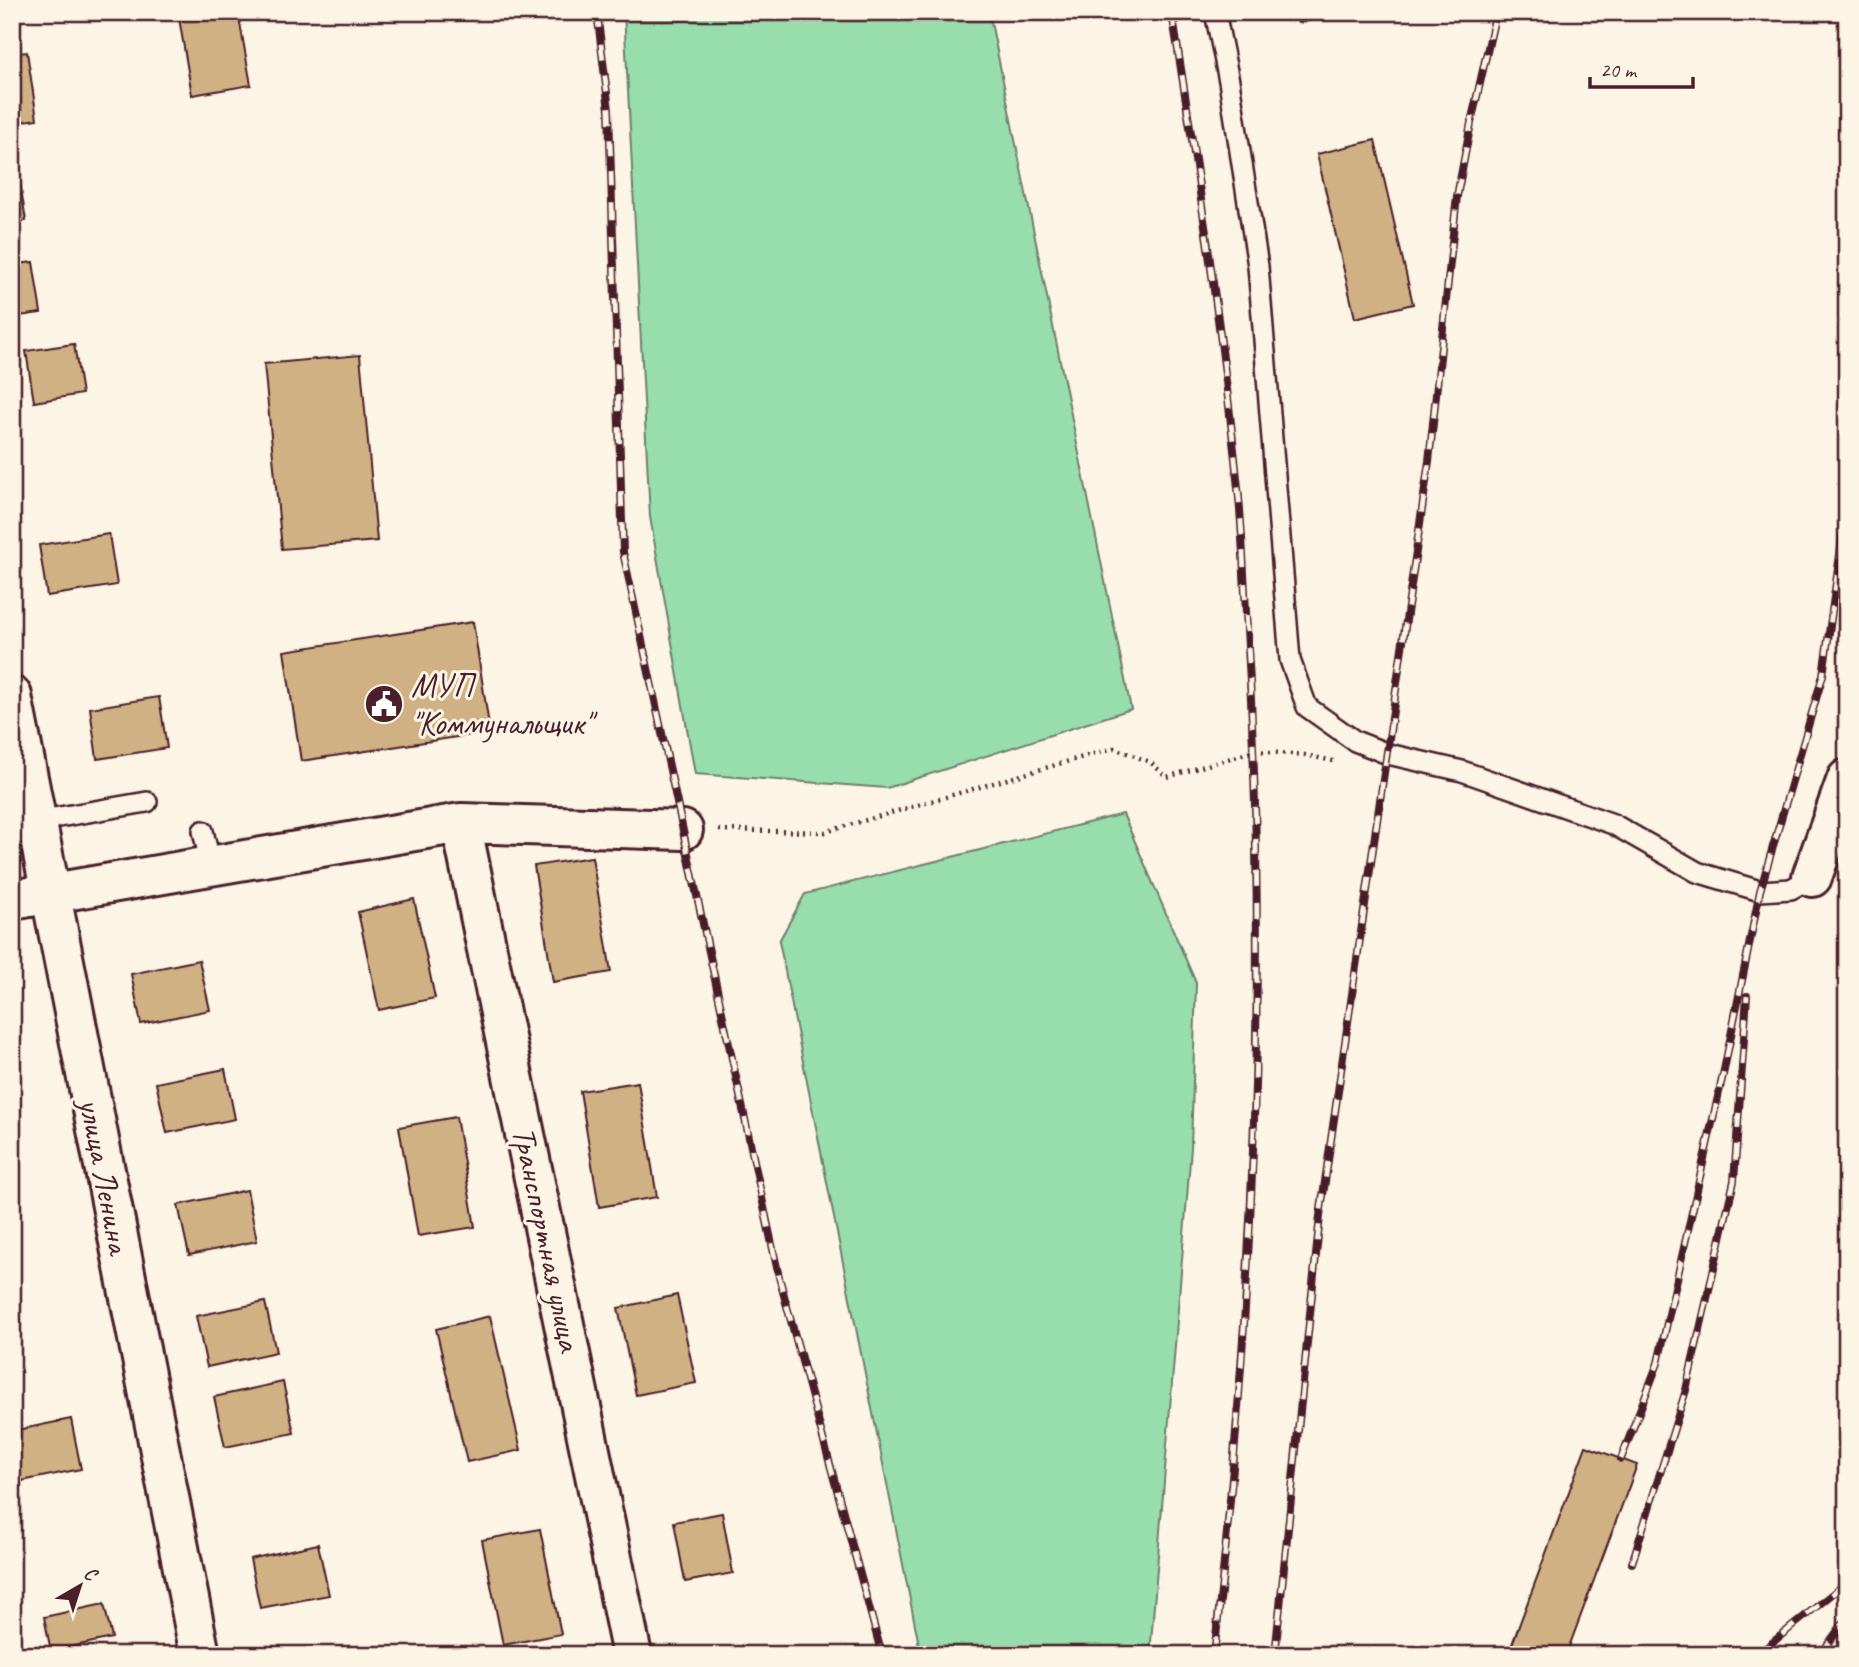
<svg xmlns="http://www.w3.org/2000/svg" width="1859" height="1667" viewBox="0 0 1859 1667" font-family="Caveat,sans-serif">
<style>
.green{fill:#97deac;stroke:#707e6c;stroke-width:2}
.building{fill:#d0b184;stroke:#4a1f2b;stroke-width:2}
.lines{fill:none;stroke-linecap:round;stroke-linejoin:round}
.service-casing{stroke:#4a1f2b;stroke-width:24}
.minor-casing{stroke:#4a1f2b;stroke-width:44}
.secondary-casing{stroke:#4a1f2b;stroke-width:44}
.path{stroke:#4a1f2b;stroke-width:4.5;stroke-dasharray:2 5;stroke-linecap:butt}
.service{stroke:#fcf5e5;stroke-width:19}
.minor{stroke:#fcf5e5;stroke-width:38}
.secondary{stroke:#fcf5e5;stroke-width:38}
.rail-casing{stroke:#4a1f2b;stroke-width:8}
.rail{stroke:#fcf5e5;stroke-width:5;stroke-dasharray:16;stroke-linecap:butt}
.labels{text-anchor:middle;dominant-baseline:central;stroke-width:6;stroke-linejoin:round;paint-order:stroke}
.poi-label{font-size:33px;fill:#4a1f2b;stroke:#fcf5e5;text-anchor:start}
.street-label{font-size:33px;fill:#4a1f2b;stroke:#fcf5e5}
</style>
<rect width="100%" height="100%" fill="#fcf5e5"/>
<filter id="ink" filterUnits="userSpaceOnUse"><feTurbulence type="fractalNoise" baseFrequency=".0143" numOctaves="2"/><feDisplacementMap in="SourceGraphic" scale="14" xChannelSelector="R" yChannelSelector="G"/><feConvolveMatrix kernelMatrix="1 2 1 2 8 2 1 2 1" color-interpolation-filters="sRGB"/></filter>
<g filter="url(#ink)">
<path class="green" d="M624,12H989L1131,709L887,788L695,774L650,517Z
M1123,814L1196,983L1191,1148L1150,1655H921L779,941L805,894Z"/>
<path class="building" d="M178,12H238L251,85L192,95Z
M1296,12H1349L1298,23Z
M27,52L37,119L12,123V54Z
M1375,140L1413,304L1355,318L1317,154Z
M18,170L26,221L12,223V171Z
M33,262L41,313L12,317V265Z
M74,344L82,394L34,402L26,351Z
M360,355L377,541L282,549L264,364Z
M109,534L117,585L47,596L39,545Z
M473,622L490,732L301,761L284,651Z
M159,697L167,748L97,759L90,708Z
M592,857L611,972L553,982L534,866Z
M414,899L435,998L379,1010L358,912Z
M199,960L210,1010L141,1024L131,974Z
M225,1069L235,1119L167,1133L156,1083Z
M638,1082L657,1197L599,1207L580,1091Z
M456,1117L475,1227L418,1236L399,1127Z
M247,1190L257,1241L189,1255L178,1205Z
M677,1295L696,1383L636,1395L618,1308Z
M265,1302L276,1352L207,1367L196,1316Z
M490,1316L521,1450L467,1462L436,1329Z
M283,1382L294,1433L225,1447L214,1397Z
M71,1419L81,1469L12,1483V1431Z
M1586,1446L1637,1465L1566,1655H1508Z
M722,1513L733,1573L685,1582L674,1522Z
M540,1529L561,1634L503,1645L482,1540Z
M318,1544L329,1595L260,1608L250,1559Z
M104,1604L112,1638L51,1651L44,1617Z"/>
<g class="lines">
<g class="service-casing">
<path id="service" d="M1215,12L1229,81L1258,266L1290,660L1307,707L1355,741L1388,754L1462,771L1613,824L1697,872L1760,891L1791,889L1812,877
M36,821L147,802
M203,831L211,866"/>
</g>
<g class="minor-casing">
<path id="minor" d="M461,823L632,1655
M1812,877L1847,779
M12,900L461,823L683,830"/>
</g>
<g class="secondary-casing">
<path id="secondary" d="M12,696L200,1655"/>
</g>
<path class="path" d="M719,830L825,832L1114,748L1150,762L1167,777L1255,751L1305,755L1333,761"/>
<use href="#service" class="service"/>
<use href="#minor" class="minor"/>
<use href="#secondary" class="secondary"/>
<g class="rail-casing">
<path id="rail" d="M597,12L609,110L623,552L779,1277L882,1655
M1172,12C1197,170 1222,329 1238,488C1243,535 1244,582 1247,629C1269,970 1253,1315 1214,1655
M1621,1459L1658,1363L1724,1070L1760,891L1823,675L1847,505
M1632,1563L1686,1390L1734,1181L1747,996
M1275,1655L1320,1216L1429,461L1457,196L1471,123L1496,12
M1757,1655L1847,1582
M1820,1655L1847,1618"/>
</g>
<use href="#rail" class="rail"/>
</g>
</g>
<defs>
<g id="civic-disc" transform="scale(2.0125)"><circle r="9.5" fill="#4a1f2b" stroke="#fcf5e5"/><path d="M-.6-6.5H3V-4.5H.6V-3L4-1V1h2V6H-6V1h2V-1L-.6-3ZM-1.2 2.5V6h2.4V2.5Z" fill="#fff"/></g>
</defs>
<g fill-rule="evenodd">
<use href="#civic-disc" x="384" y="704"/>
</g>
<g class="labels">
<g class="poi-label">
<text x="411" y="685">МУП<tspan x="411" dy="38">"Коммунальщик"</tspan></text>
</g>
<g class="street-label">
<text transform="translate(105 1176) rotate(79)">улица Ленина</text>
<text transform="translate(547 1239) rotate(78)">Транспортная улица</text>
</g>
</g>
<rect width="1859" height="1667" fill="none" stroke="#fcf5e5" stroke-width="42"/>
<rect x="21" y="21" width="1817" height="1625" fill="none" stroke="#4a1f2b" stroke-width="2.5" filter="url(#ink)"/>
<g transform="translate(80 1586) rotate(39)" stroke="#fcf5e5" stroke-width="5" paint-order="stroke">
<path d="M0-5L12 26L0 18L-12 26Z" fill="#4a1f2b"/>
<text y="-10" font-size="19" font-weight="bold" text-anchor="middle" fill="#4a1f2b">С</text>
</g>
<path d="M1590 77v10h103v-10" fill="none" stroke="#4a1f2b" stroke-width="3.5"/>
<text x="1600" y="77" font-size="21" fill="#4a1f2b" stroke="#fcf5e5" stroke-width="5" paint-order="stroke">20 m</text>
</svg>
